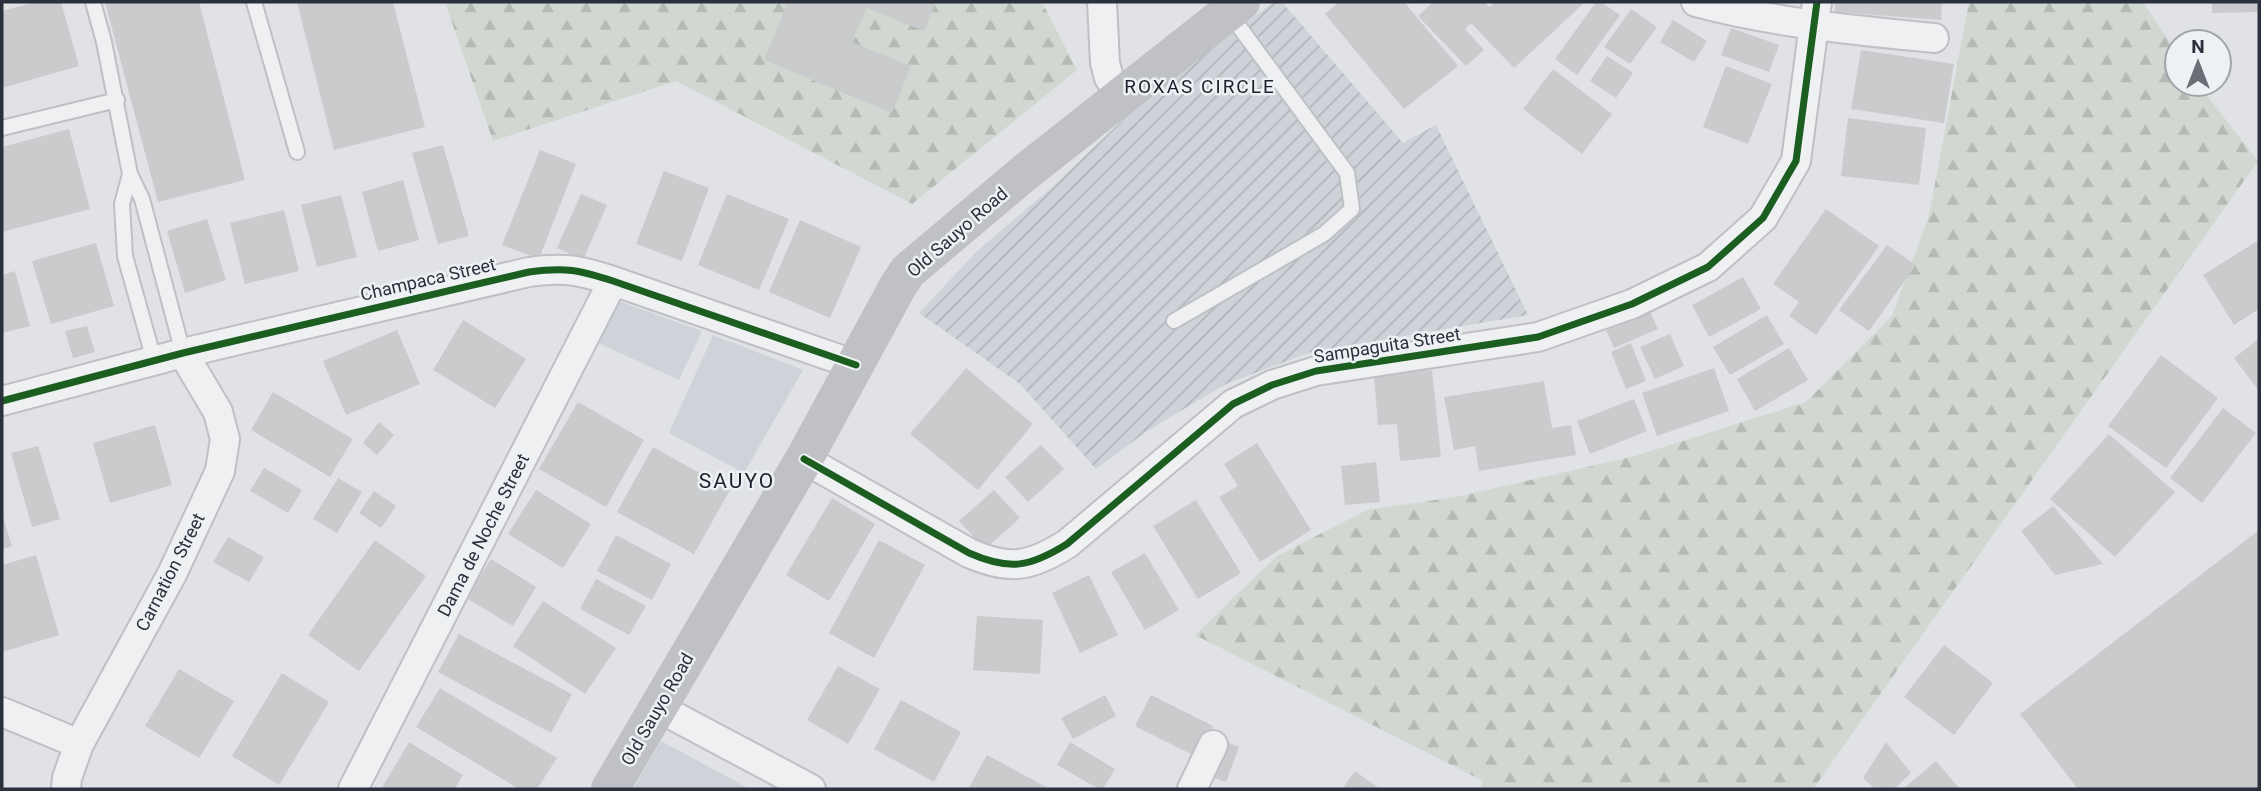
<svg xmlns="http://www.w3.org/2000/svg" width="2261" height="791" viewBox="0 0 2261 791" font-family="Roboto,sans-serif">
<style>
.built{fill:#cfd2d8}
.industrial{fill:url(#industrial-furrows)}
.forest{fill:url(#forest-firs)}
.building{fill:#c9cbcd}
.lines{fill:none;stroke-linecap:round;stroke-linejoin:round}
.lane-casing{stroke:#bfc0c3;stroke-width:18}
.street-casing{stroke:#bfc0c3;stroke-width:32}
.lane{stroke:#eff0f2;stroke-width:14}
.street{stroke:#eff0f2;stroke-width:28}
.secondary{stroke:#bfc1c4;stroke-width:38}
.cycleway-casing{stroke:#eef1f4;stroke-width:11}
.cycleway{stroke:#1b5e20;stroke-width:7}
.labels{text-anchor:middle;dominant-baseline:central;stroke-width:5;stroke-linejoin:round;paint-order:stroke}
.street-label{font-size:18px;fill:#2a313c;stroke:#eef1f4}
.neighbourhood-label{font-size:19px;letter-spacing:2px;fill:#1c222d;stroke:#eef1f4}
.quarter-label{font-size:21px;letter-spacing:2px;fill:#1c222d;stroke:#eef1f4}
</style>
<defs>
<pattern id="industrial-furrows" width="10" height="10" patternUnits="userSpaceOnUse" patternTransform="scale(1.75)"><rect width="10" height="10" fill="#cfd2d8"/><path d="M-1 1l2-2M0 10L10 0M9 11l2-2" fill="none" stroke="#b2b5ba"/></pattern>
<pattern id="forest-firs" width="22" height="20" patternUnits="userSpaceOnUse" patternTransform="scale(1.75)"><rect width="22" height="20" fill="#d1d8d1"/><path d="M5 1l3.5 6h-7zM16 11l3.5 6h-7z" fill="#b4bab4"/></pattern>
</defs>
<rect width="100%" height="100%" fill="#e0e2e5"/>
<path class="built" d="M618,301L702,331L679,380L596,342Z
M713,335L803,370L744,473L669,433Z
M661,741L750,789H633Z"/>
<path class="industrial" d="M1274,2H1282L1403,143L1436,125L1528,315L1311,352L1226,384L1147,431L1096,469L1020,384L919,313L977,251L1050,189L1152,92Z"/>
<path class="forest" d="M445,2H1042L1077,70L912,204L676,81L493,141Z
M1969,2H2143L2177,53V84H2198L2258,161L1813,789H1480L1483,781L1195,635L1277,556L1367,510L1456,497L1635,456L1806,402L1892,316L1929,216Z"/>
<path class="building" d="M36,2H61L79,66L2,88V11Z
M105,2H199L245,180L158,202Z
M297,2H393L425,127L334,150Z
M788,2H936L924,31L867,8L852,42L911,66L892,113L764,60Z
M1339,2H1404L1458,66L1404,109L1325,14Z
M1433,2H1484L1489,7L1495,2H1585L1514,68L1471,23L1465,29L1484,50L1466,66L1418,16Z
M1596,2H1601L1620,15L1577,75L1555,59Z
M1835,2H1942L1941,20L1835,12Z
M2212,2H2259V12L2212,13Z
M1631,9L1657,27L1630,64L1604,47Z
M1673,20L1707,41L1694,62L1660,42Z
M1731,28L1779,45L1769,72L1721,55Z
M1861,50L1954,64L1944,123L1851,109Z
M1607,56L1633,73L1616,98L1590,81Z
M1726,66L1772,84L1748,144L1703,127Z
M1553,69L1612,114L1582,154L1523,109Z
M1848,118L1926,128L1919,185L1841,176Z
M69,129L90,209L2,232V147Z
M443,145L469,236L438,244L412,153Z
M540,150L576,164L539,259L502,245Z
M664,171L709,188L682,261L636,244Z
M403,180L419,240L378,251L362,192Z
M581,194L607,205L583,260L557,248Z
M727,194L789,219L759,290L698,265Z
M341,195L357,257L317,267L301,205Z
M1826,209L1879,246L1816,335L1789,316L1799,302L1773,284Z
M284,210L299,271L245,284L230,223Z
M207,219L226,280L185,293L167,231Z
M800,220L861,247L830,318L769,292Z
M2259,240V309L2234,325L2203,275Z
M96,243L114,306L51,324L32,261Z
M1887,245L1916,265L1869,331L1839,310Z
M15,271L30,326L2,333V275Z
M1743,277L1761,309L1709,337L1692,305Z
M1650,311L1658,329L1614,348L1606,330Z
M1767,315L1784,344L1730,375L1713,347Z
M463,320L526,359L495,408L433,370Z
M87,326L95,352L73,358L65,331Z
M397,330L420,384L346,415L323,361Z
M1670,334L1684,366L1655,379L1640,347Z
M2259,339V391L2234,358Z
M1631,343L1646,381L1626,389L1611,352Z
M1789,348L1808,380L1755,411L1737,379Z
M2161,355L2218,398L2166,468L2108,426Z
M966,368L1033,424L978,490L910,434Z
M1714,368L1729,411L1657,436L1642,393Z
M1432,370L1441,457L1400,461L1397,424L1378,425L1374,375Z
M1544,381L1552,428L1571,425L1576,455L1479,471L1475,446L1454,450L1444,397Z
M273,392L353,439L330,477L251,430Z
M1634,399L1647,431L1590,454L1577,421Z
M578,402L644,440L606,507L539,469Z
M2223,408L2256,433L2202,503L2170,478Z
M379,422L394,435L377,455L363,443Z
M155,425L172,485L110,503L93,443Z
M2109,434L2175,492L2115,557L2050,499Z
M1257,443L1311,530L1260,562L1219,497L1238,486L1224,464Z
M1041,445L1064,469L1028,502L1005,477Z
M38,446L60,519L32,527L11,453Z
M653,447L730,490L694,554L617,512Z
M1376,462L1380,502L1345,505L1341,466Z
M264,468L302,490L288,513L250,491Z
M338,478L362,492L337,533L313,519Z
M536,490L591,524L563,568L508,534Z
M994,490L1020,518L985,549L959,521Z
M374,491L396,506L381,528L359,513Z
M832,498L875,524L829,601L786,575Z
M1196,500L1241,573L1198,599L1153,526Z
M2053,506L2103,564L2055,575L2021,531Z
M2,514L12,546L2,549Z
M2259,530V789H2078L2020,714Z
M616,535L671,564L652,600L597,571Z
M228,537L264,557L249,582L213,562Z
M375,540L426,576L359,671L308,635Z
M879,540L925,565L874,658L829,633Z
M1145,553L1179,610L1145,630L1111,572Z
M36,555L59,635L2,652V565Z
M491,559L536,587L513,626L466,598Z
M1089,575L1118,635L1080,653L1052,593Z
M596,579L646,606L629,635L580,609Z
M543,601L616,648L585,694L513,646Z
M977,616L1043,620L1040,674L973,670Z
M459,634L572,694L551,733L438,672Z
M1944,645L1993,683L1954,735L1904,697Z
M838,666L880,689L848,744L807,720Z
M179,669L234,701L199,758L145,726Z
M282,673L329,702L279,785L232,756Z
M440,688L557,758L537,789H519L416,727Z
M1105,695L1116,716L1073,739L1061,718Z
M1151,695L1213,726L1197,757L1135,726Z
M901,700L961,732L934,782L874,749Z
M1218,739L1239,747L1226,782L1205,774Z
M409,742L463,775L455,789H381Z
M1070,742L1115,769L1103,789H1099L1057,765Z
M1886,742L1911,773L1894,789H1875L1863,778Z
M987,755L1050,789H968Z
M1936,761L1960,789H1903Z
M1355,771L1380,789H1342Z"/>
<g class="lines">
<g class="lane-casing">
<path id="lane" d="M93,2L104,42L130,174L142,199L183,353
M254,2L297,152
M2,128L117,100
M130,174L122,204L125,256L154,360
M1174,321L1324,234L1352,209L1347,173L1229,13"/>
</g>
<g class="street-casing">
<path id="street" d="M1102,2L1105,63L1109,78L1123,97
M1696,2C1774,23 1854,30 1934,38
M2,401L183,353L529,272C565,267 579,270 613,281L856,365
M804,459L969,553C1010,571 1030,567 1067,544L1233,404L1272,385L1316,371L1538,337L1632,304L1708,267L1763,218L1796,161L1817,2
M657,707L811,789
M2,712L79,744
M66,789L67,778L79,744L172,574L220,471L225,439L218,412L183,353
M353,789L613,281
M1192,789L1213,745"/>
</g>
<use href="#lane" class="lane"/>
<use href="#street" class="street"/>
<path class="secondary" d="M610,789L804,459L898,286L908,271L1023,174L1241,2"/>
<g class="cycleway-casing">
<path id="cycleway" d="M2,401L183,353L529,272C565,267 579,270 613,281L856,365
M804,459L969,553C1010,571 1030,567 1067,544L1233,404L1272,385L1316,371L1538,337L1632,304L1708,267L1763,218L1796,161L1817,2"/>
</g>
<use href="#cycleway" class="cycleway"/>
</g>
<g class="labels">
<g class="street-label">
<text transform="translate(957 232) rotate(-41)">Old Sauyo Road</text>
<text transform="translate(428 279) rotate(-13)">Champaca Street</text>
<text transform="translate(1387 345) rotate(-9)">Sampaguita Street</text>
<text transform="translate(483 535) rotate(-63)">Dama de Noche Street</text>
<text transform="translate(170 572) rotate(-63)">Carnation Street</text>
<text transform="translate(657 709) rotate(-60)">Old Sauyo Road</text>
</g>
<g class="neighbourhood-label">
<text x="1200" y="86">ROXAS CIRCLE</text>
</g>
<g class="quarter-label">
<text x="737" y="481">SAUYO</text>
</g>
</g>
<rect width="2261" height="791" fill="none" stroke="#2a313c" stroke-width="7"/>
<g transform="translate(2198 63)"><circle r="33" fill="#eef1f4" stroke="#a0a4aa" stroke-width="2"/>
<path d="M0-5L12 26L0 18L-12 26Z" fill="#6a6f77"/>
<text y="-10" font-size="19" font-weight="bold" text-anchor="middle" fill="#2a313c">N</text>
</g>
</svg>
